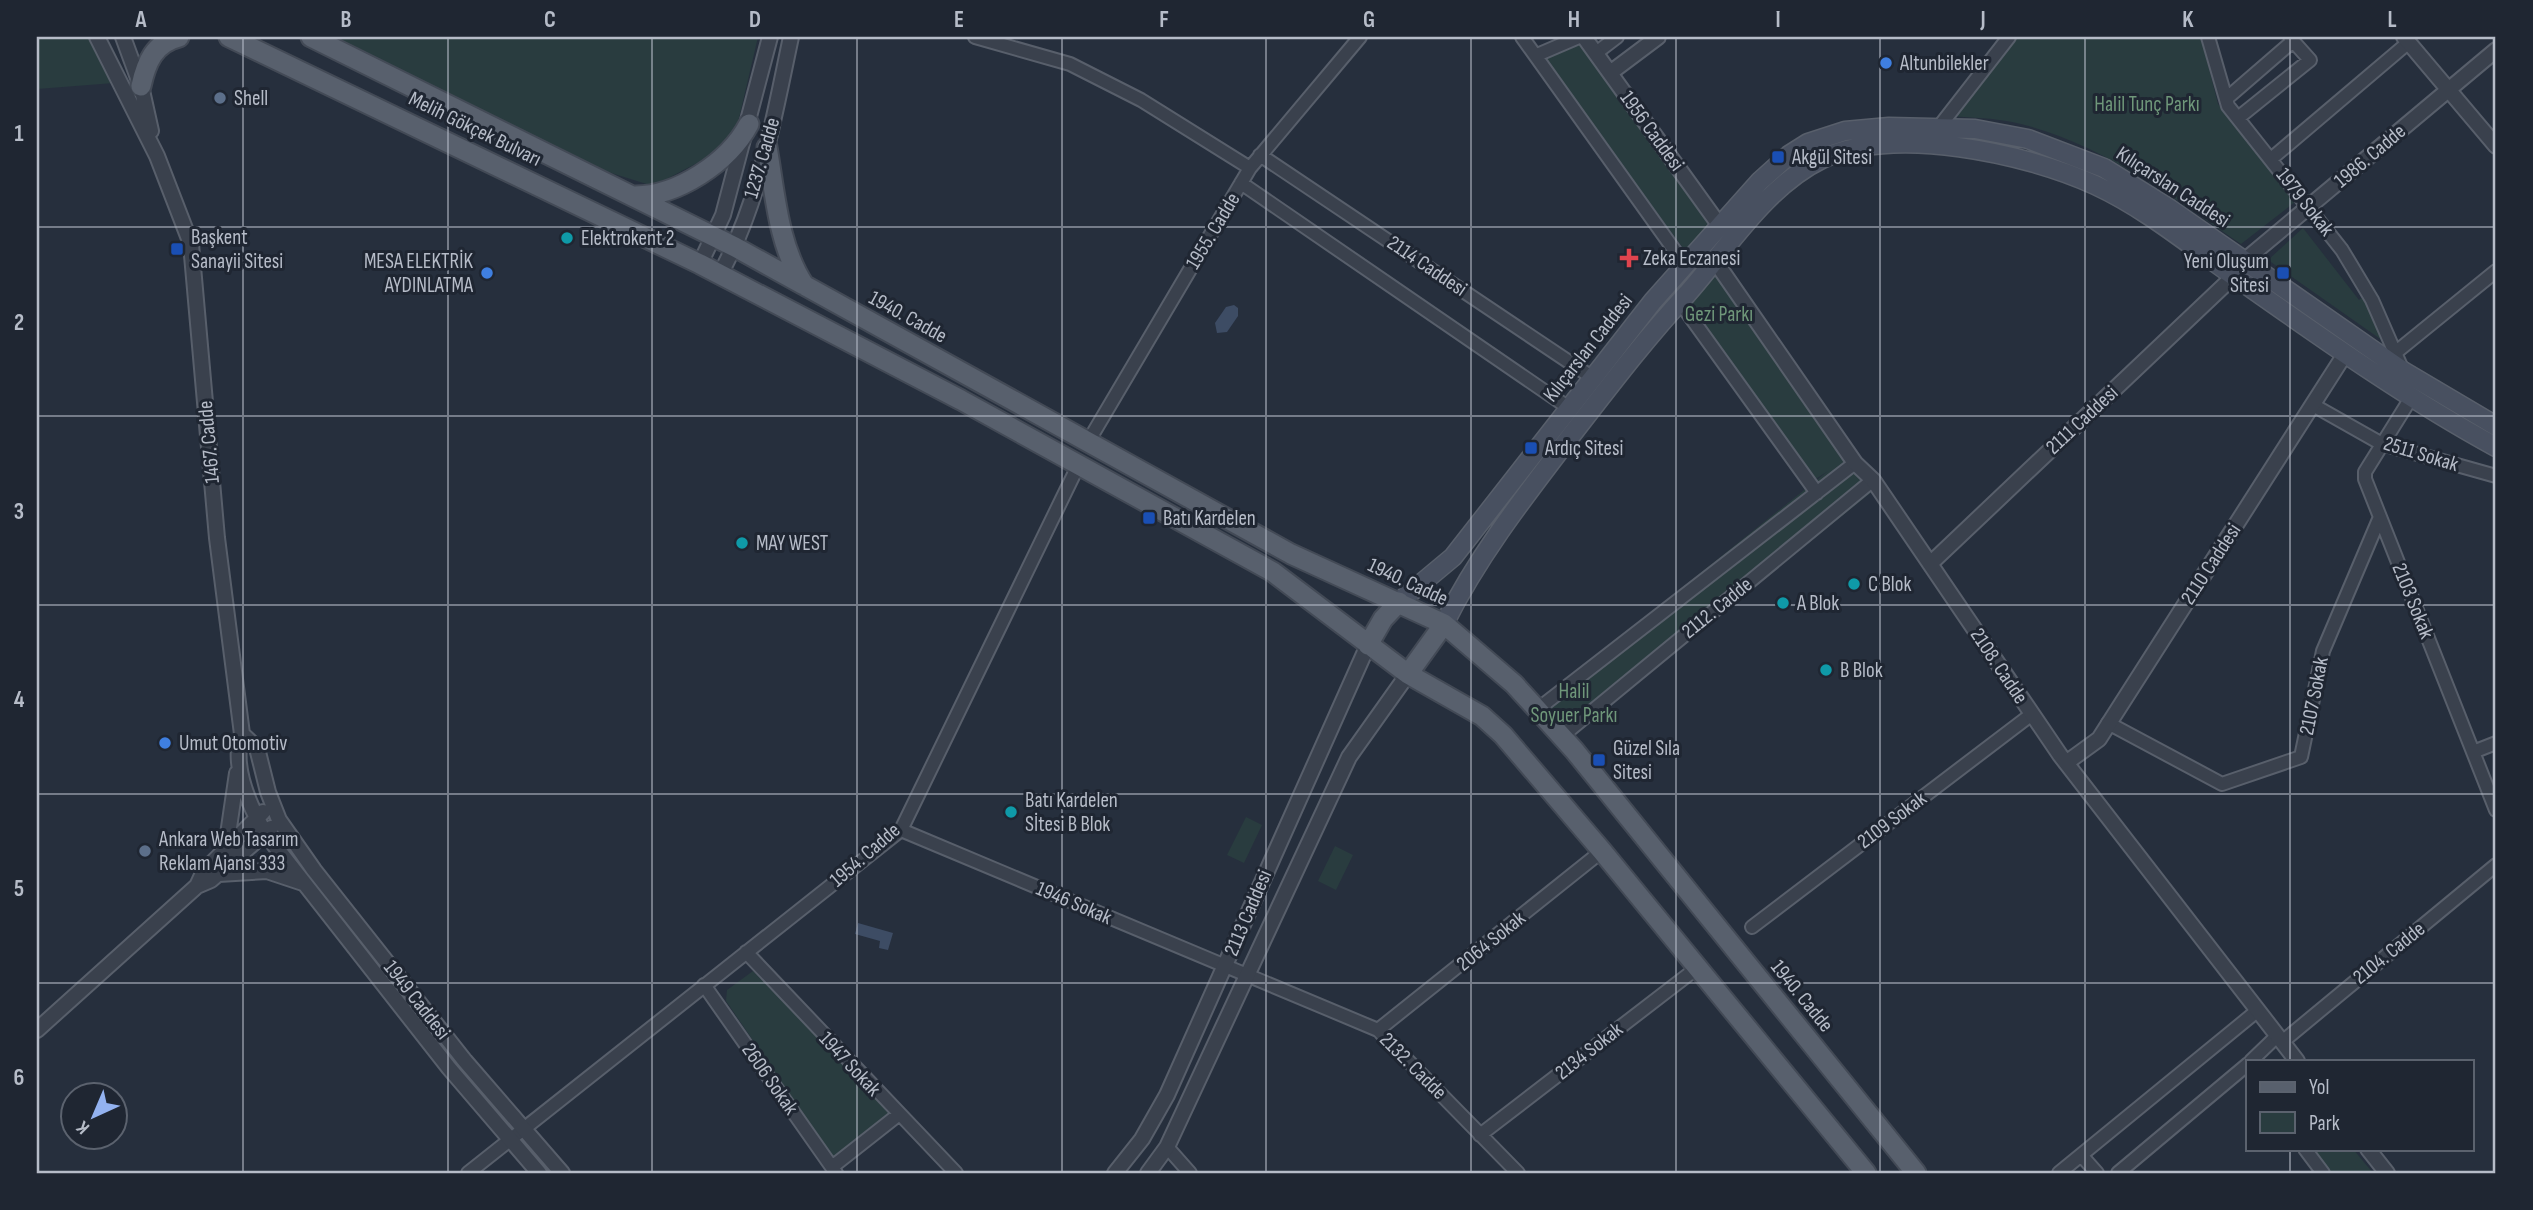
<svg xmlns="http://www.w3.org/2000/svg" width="2533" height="1210" viewBox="0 0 2533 1210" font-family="'Sofia Sans Condensed',sans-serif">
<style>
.green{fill:#293c3f}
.water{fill:#3d4c64}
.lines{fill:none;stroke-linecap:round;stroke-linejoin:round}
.minor-casing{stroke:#585f6b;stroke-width:16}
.tertiary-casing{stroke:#585f6b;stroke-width:18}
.secondary-casing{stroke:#585f6b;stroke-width:21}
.primary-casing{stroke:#434a56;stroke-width:23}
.minor{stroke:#3a414d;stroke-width:12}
.tertiary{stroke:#3a414d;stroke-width:14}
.secondary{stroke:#485060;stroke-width:18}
.primary{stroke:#58606d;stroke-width:19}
.grid{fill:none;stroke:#b6bcc8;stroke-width:2;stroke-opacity:0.55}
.shop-dot{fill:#3f7fe0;stroke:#1f2632;stroke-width:2.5}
.service-dot{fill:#5c6f8a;stroke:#1f2632;stroke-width:2.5}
.transit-dot{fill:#1a4fb4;stroke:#1f2632;stroke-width:2.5}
.culture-dot{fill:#0f9aa8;stroke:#1f2632;stroke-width:2.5}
.health-dot{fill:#e0444e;stroke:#1f2632;stroke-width:2.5}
.labels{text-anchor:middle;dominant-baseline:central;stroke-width:6;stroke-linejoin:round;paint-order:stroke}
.poi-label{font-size:21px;fill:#b6bcc8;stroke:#1f2632;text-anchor:start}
.park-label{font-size:21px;fill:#6f977a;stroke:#1f2632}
.street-label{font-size:21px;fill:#b6bcc8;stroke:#1f2632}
.neatline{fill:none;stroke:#b6bcc8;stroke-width:2.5}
.grid-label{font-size:23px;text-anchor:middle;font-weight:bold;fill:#b6bcc8}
</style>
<rect width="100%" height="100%" fill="#262f3d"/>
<path class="green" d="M37,37H88L114,83L37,89Z
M320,37H758L736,131L726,148L653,186L608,172Z
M2016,37H2201L2218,104L2295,202L2241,244C2171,196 2097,140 2012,122C1993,118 1972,118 1953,116Z
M1577,44L1582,46L1707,221V228L1686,252L1545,62L1547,57Z
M2303,228L2359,300L2364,296L2386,343L2268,260Z
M1715,274L1721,276L1843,459L1878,487L1569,736L1539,702L1828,471L1811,482L1684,306L1710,276Z
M1246,817L1262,825L1244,863L1227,855Z
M1335,846L1353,855L1336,890L1318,881Z
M753,971L891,1113L834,1159L726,1001L727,990Z
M2313,1149H2353L2373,1173H2331Z"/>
<path class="water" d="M1234,305L1238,308V316L1227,332L1217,333L1215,323L1226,307Z
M858,923L893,933L888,950L879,948L880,941L855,934Z"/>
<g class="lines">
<g class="minor-casing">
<path id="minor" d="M975,37L1070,64L1141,100L1250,168
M1522,37L1685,265
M2208,37L2228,106L2342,250L2372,300L2403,371
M1596,53L1617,37
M1537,55L1579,37
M2226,99L2293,41L2290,37
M2238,118L2310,60L2293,41
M1939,127L2009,37
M1260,155L1593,378
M2271,159L2409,42
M1241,183L1569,408
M1679,301L1817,493
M2395,353L2496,271
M2411,398L2365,472V479L2496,810
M2313,405L2382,444L2496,476
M1088,442L1250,168L1360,37
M1538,709L1855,463
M2108,723L2222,784L2301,757L2323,651L2380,517
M1562,736L1873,480
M2473,752L2496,743
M901,830L1378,1030L1518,1173
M1752,927L2032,714
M746,952L956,1173
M704,985L836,1173
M1378,1030L1602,851
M2282,1042L2496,865
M2251,1061L2277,1036
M1480,1135L1697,968
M1167,1147L1190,1173
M2305,1149L2323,1173
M2081,1155L2097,1173
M832,1167L898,1115
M468,1173L901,830L1078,466
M2059,1173L2257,1011
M2118,1173L2248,1064"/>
</g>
<g class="tertiary-casing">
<path id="tertiary" d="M97,37L157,156L191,244L217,538L242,734C231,765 249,805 265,833L449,1068L539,1173
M123,37L141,86L151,131
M1584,37L1720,226
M2404,37L2496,146
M1610,73L1658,37
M1715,261L1855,463L1873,480L2060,755L2297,1061
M2244,261L2496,50
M700,264L723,215L770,37
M720,274C760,203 774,116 791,37
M1930,564L2234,276
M242,734L257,748L268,792L279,820L314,870L465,1061L562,1173
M2066,763L2099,739L2345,354
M226,848L237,773
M219,874L267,871L303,883
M197,886L204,871L263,812
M37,1030L197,886L211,880L271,828
M2368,1149L2387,1173
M1115,1173L1142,1139L1167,1095L1368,645
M1148,1173L1167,1147L1349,757L1408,674"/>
</g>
<g class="secondary-casing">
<path id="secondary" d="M1399,602L1453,557L1653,301L1760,181L1789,155L1808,143L1845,131L1889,127L1975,129L2028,139L2104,168L2170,209L2403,371L2496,426
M1444,624C1478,556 1524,497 1570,437C1608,388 1645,339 1687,294C1727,249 1766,186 1822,159C1895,125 2025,153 2095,185C2147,209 2192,247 2238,279C2322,338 2406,398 2496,447"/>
</g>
<g class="primary-casing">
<path id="primary" d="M229,37L700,264L961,400L1273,572L1408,674L1482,716L1503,735L1602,851L1866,1173
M311,37L735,247L1291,554L1444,624L1514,684L1574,750L1916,1173
M141,86C146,63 154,43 179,37
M767,147C775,193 778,245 804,285
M633,196C677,197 729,162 749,124
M1368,645L1383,619L1399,602
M1408,674L1444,624"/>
</g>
<use href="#minor" class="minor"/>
<use href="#tertiary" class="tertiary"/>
<use href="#secondary" class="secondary"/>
<use href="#primary" class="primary"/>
</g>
<path class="grid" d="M243,37V1173M448,37V1173M652,37V1173M857,37V1173M1062,37V1173M1266,37V1173M1471,37V1173M1676,37V1173M1880,37V1173M2085,37V1173M2290,37V1061M37,227H2496M37,416H2496M37,605H2496M37,794H2496M37,983H2496M2290,1149V1173"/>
<g class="shop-dot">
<circle cx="1886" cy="63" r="7"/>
<circle cx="487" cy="273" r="7"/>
<circle cx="165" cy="743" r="7"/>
</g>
<g class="service-dot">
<circle cx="220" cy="98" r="7"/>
<circle cx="145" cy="851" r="7"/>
</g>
<g class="transit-dot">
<rect x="1771" y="150" width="14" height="14" rx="3.5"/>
<rect x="170" y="242" width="14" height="14" rx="3.5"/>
<rect x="2276" y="266" width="14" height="14" rx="3.5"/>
<rect x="1524" y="441" width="14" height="14" rx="3.5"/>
<rect x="1142" y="511" width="14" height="14" rx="3.5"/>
<rect x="1592" y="753" width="14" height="14" rx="3.5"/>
</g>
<g class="culture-dot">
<circle cx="567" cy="238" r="7"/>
<circle cx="742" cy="543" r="7"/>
<circle cx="1854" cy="584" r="7"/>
<circle cx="1783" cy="603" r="7"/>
<circle cx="1826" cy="670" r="7"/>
<circle cx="1011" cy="812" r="7"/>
</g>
<path class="health-dot" d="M1625.5 247.5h7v7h7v7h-7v7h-7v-7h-7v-7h7z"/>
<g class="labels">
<g class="poi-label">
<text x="1900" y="63">Altunbilekler</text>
<text x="234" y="98">Shell</text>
<text x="1792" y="157">Akgül Sitesi</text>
<text x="191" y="237">Başkent<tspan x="191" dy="24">Sanayii Sitesi</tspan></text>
<text x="581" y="238">Elektrokent 2</text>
<text x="1643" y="258">Zeka Eczanesi</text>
<text x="473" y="261" text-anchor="end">MESA ELEKTRİK<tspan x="473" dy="24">AYDINLATMA</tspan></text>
<text x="2269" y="261" text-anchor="end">Yeni Oluşum<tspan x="2269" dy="24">Sitesi</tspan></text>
<text x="1545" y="448">Ardıç Sitesi</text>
<text x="1163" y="518">Batı Kardelen</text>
<text x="756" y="543">MAY WEST</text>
<text x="1868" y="584">C Blok</text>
<text x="1797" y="603">A Blok</text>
<text x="1840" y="670">B Blok</text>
<text x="179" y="743">Umut Otomotiv</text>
<text x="1613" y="748">Güzel Sıla<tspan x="1613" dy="24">Sitesi</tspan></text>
<text x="1025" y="800">Batı Kardelen<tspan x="1025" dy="24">Sİtesi B Blok</tspan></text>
<text x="159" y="839">Ankara Web Tasarım<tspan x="159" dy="24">Reklam Ajansı 333</tspan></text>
</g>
<g class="park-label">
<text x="2147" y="104">Halil Tunç Parkı</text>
<text x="1719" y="314">Gezi Parkı</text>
<text x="1574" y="691">Halil<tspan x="1574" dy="24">Soyuer Parkı</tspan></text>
</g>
<g class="street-label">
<text transform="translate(475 129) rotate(26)">Melih Gökçek Bulvarı</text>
<text transform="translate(1652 131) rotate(54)">1956 Caddesi</text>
<text transform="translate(2370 156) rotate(-40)">1986. Cadde</text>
<text transform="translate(762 158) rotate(-74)">1237. Cadde</text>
<text transform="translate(2173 187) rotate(33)">Kılıçarslan Caddesi</text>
<text transform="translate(2305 202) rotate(52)">1979 Sokak</text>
<text transform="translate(1213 231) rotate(-59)">1955. Cadde</text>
<text transform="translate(1427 266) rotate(34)">2114 Caddesi</text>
<text transform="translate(908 317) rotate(29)">1940. Cadde</text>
<text transform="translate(1588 348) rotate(-52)">Kılıçarslan Caddesi</text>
<text transform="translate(2082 420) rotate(-43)">2111 Caddesi</text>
<text transform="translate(209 442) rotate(-95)">1467. Cadde</text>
<text transform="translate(2421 454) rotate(17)">2511 Sokak</text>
<text transform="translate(2211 564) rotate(-57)">2110 Caddesi</text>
<text transform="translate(1408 582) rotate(25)">1940. Cadde</text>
<text transform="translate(2413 601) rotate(68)">2103 Sokak</text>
<text transform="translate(1717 608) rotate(-39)">2112. Cadde</text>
<text transform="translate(1999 666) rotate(56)">2108. Cadde</text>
<text transform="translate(2314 696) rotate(-79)">2107 Sokak</text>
<text transform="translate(1892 820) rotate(-37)">2109 Sokak</text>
<text transform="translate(865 855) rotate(-41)">1954. Cadde</text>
<text transform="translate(1074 903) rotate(23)">1946 Sokak</text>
<text transform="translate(1248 913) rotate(-67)">2113 Caddesi</text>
<text transform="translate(1491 941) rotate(-39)">2064 Sokak</text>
<text transform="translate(2389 953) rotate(-39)">2104. Cadde</text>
<text transform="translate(1802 996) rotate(51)">1940. Cadde</text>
<text transform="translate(417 1000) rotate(52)">1949 Caddesi</text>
<text transform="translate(1589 1051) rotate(-38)">2134 Sokak</text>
<text transform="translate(850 1064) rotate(47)">1947 Sokak</text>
<text transform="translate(1413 1066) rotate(45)">2132. Cadde</text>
<text transform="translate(770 1079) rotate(55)">2606 Sokak</text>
</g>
</g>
<rect width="2533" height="1210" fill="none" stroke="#1f2632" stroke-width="77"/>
<rect x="2246" y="1060" width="228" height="91" fill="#1f2632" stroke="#5b626e" stroke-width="2"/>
<rect x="2260" y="1082" width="35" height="10" fill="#58606d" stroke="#5b626e" stroke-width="2"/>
<text x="2309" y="1094" font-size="21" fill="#b6bcc8">Yol</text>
<rect x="2260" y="1112" width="35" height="21" fill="#293c3f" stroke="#5b626e" stroke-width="2"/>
<text x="2309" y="1130" font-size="21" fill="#b6bcc8">Park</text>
<g transform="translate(94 1116) rotate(224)"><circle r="33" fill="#1f2632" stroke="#5b626e" stroke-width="2"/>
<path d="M0-5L12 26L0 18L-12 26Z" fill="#93b2f0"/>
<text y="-10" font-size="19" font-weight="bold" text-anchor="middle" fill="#b6bcc8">K</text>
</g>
<rect x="38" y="38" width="2456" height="1134" class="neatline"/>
<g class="grid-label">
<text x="141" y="27">A</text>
<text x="346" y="27">B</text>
<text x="550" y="27">C</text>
<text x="755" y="27">D</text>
<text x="959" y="27">E</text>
<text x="1164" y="27">F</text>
<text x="1369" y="27">G</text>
<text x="1574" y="27">H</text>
<text x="1778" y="27">I</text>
<text x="1983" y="27">J</text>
<text x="2188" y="27">K</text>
<text x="2392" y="27">L</text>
<text x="19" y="141">1</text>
<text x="19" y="330">2</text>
<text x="19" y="519">3</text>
<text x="19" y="707">4</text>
<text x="19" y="896">5</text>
<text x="19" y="1085">6</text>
</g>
</svg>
